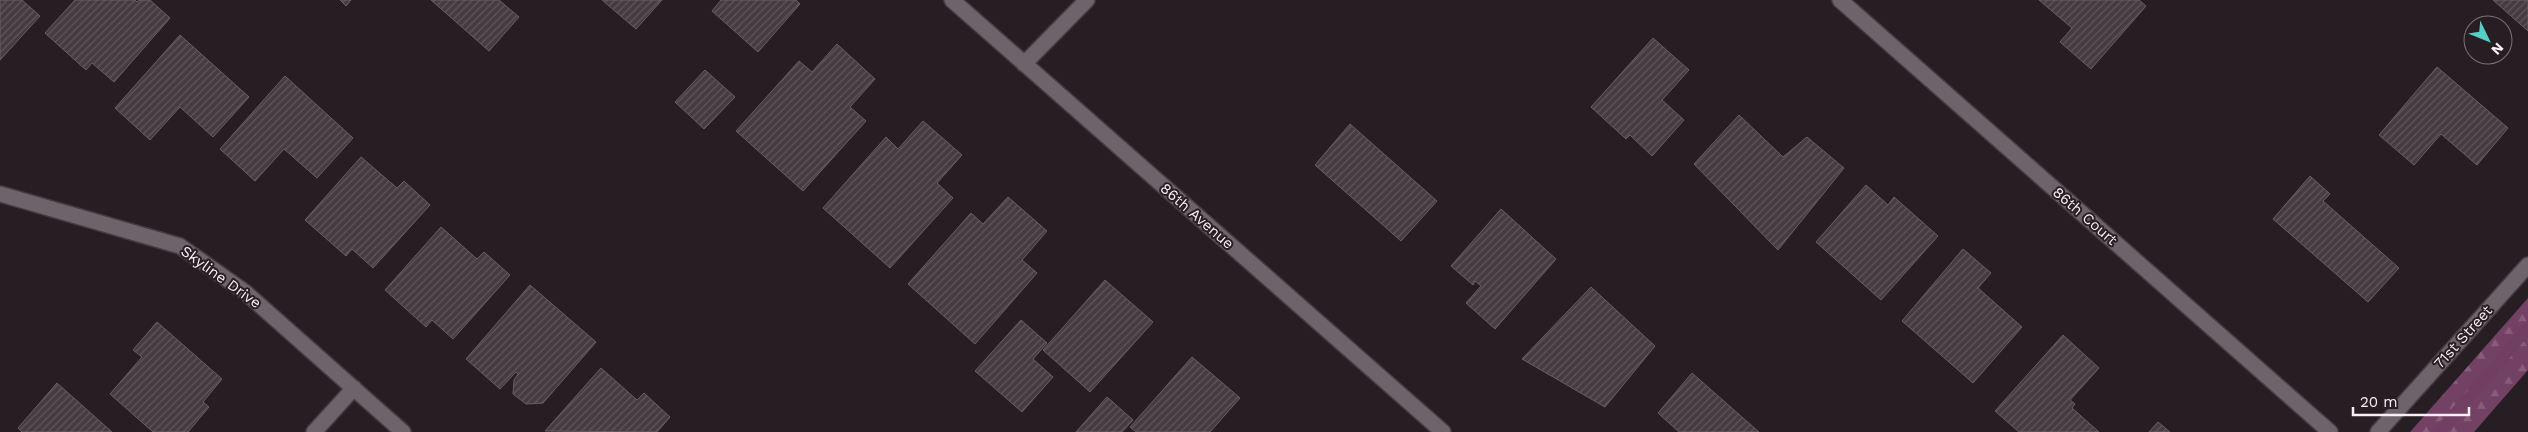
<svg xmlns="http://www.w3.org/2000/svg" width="2528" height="432" viewBox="0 0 2528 432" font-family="'Work Sans',sans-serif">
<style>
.forest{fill:url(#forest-firs)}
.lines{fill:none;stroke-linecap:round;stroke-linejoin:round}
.stream{stroke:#703f61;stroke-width:11}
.building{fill:url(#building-hatch);stroke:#695e65}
.street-casing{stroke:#433b40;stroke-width:18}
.street{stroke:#6e636a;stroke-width:15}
.labels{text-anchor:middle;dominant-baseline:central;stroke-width:4;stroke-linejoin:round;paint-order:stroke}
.street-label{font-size:15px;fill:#f6f0f4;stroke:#271e24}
</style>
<defs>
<pattern id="forest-firs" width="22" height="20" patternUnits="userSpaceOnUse" patternTransform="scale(1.25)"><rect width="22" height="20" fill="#734163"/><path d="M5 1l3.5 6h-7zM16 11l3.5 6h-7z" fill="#885d7a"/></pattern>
<pattern id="building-hatch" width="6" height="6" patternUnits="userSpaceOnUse" patternTransform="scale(1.25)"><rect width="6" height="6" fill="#453b41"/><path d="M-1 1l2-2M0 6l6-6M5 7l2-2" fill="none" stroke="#60585d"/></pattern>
</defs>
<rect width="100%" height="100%" fill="#271e24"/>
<path class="forest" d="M2528,298V370L2474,432H2410Z"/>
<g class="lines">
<path class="stream" d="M2439,432L2528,328"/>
</g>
<path class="building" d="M0,0H22L40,16L0,60Z
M75,0H135L137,2L139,0H150L170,18L114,82L92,63L86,70L45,33Z
M340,0H351L346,6Z
M431,0H499L519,17L489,51Z
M602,0H662L636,29Z
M721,0H796L800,4L758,52L712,11Z
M2039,0H2139L2146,6L2091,69L2060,42L2072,28Z
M2493,0H2528V31Z
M180,35L249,97L213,137L180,107L150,140L115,108Z
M1653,38L1689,70L1662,100L1684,120L1652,156L1630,135L1626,139L1591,107Z
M837,44L875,79L850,107L866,121L803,191L736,131L799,61L812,72Z
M2437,67L2508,128L2477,165L2441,134L2414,165L2379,135Z
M705,70L735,97L704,129L675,102Z
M285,76L353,138L317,178L284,149L255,181L220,149Z
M1739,115L1783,157L1807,137L1844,168L1778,250L1694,164Z
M923,121L962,155L937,183L953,198L890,268L823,208L886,137L898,149Z
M1350,124L1437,201L1401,241L1315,165Z
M361,157L397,188L404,181L430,205L373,268L352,249L346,256L305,220Z
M2310,176L2330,194L2323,201L2399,268L2368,302L2273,219Z
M1866,185L1888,205L1894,197L1938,236L1881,300L1816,242Z
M1008,197L1047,231L1022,260L1037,273L975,344L908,284L971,213L983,224Z
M1501,209L1556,259L1495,329L1466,303L1481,286L1475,281L1473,285L1451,266Z
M441,227L477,259L484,252L510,275L453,339L432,320L426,327L385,290Z
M1963,249L1991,273L1978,288L2022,327L1973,383L1902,321Z
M1105,280L1153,322L1090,392L1043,350Z
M530,285L596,342L543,403L526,404L513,394L514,380L518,374L516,372L500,389L466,359Z
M1591,287L1655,346L1605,407L1522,359Z
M1021,320L1047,343L1033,359L1053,377L1022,412L975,371Z
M157,322L222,379L203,402L209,407L188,432H153L110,394L142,357L133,350Z
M2063,335L2099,368L2070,400L2075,404L2072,408L2099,432H2019L1995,411Z
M1192,357L1240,398L1210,432H1136L1130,427Z
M601,368L637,400L644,393L670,417L657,432L545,431Z
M1692,373L1759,432H1679L1658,413Z
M57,383L112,432H22L18,428Z
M1107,397L1133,420L1122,432H1076Z
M2158,422L2170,432H2149Z"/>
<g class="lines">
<g class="street-casing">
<path id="street" d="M952,0L1443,432
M1840,0L2330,432
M1024,64L1087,0
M0,194L180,246L245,292L403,432
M314,432L354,388
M2378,432L2528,265"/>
</g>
<use href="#street" class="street"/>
</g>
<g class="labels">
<g class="street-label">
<text transform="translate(1197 216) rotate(41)">86th Avenue</text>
<text transform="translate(2085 216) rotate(41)">86th Court</text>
<text transform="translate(221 277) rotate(36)">Skyline Drive</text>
<text transform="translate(2463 337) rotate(-48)">71st Street</text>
</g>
</g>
<g transform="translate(2488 40) rotate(133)"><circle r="24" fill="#271e24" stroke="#7a7277"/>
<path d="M0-4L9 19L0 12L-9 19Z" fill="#55cec6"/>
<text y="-8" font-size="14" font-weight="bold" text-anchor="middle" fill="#f6f0f4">N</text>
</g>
<path d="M2353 407v8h116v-8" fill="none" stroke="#f6f0f4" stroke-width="2.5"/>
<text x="2360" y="407" font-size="15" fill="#f6f0f4" stroke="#271e24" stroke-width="4" paint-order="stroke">20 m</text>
</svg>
